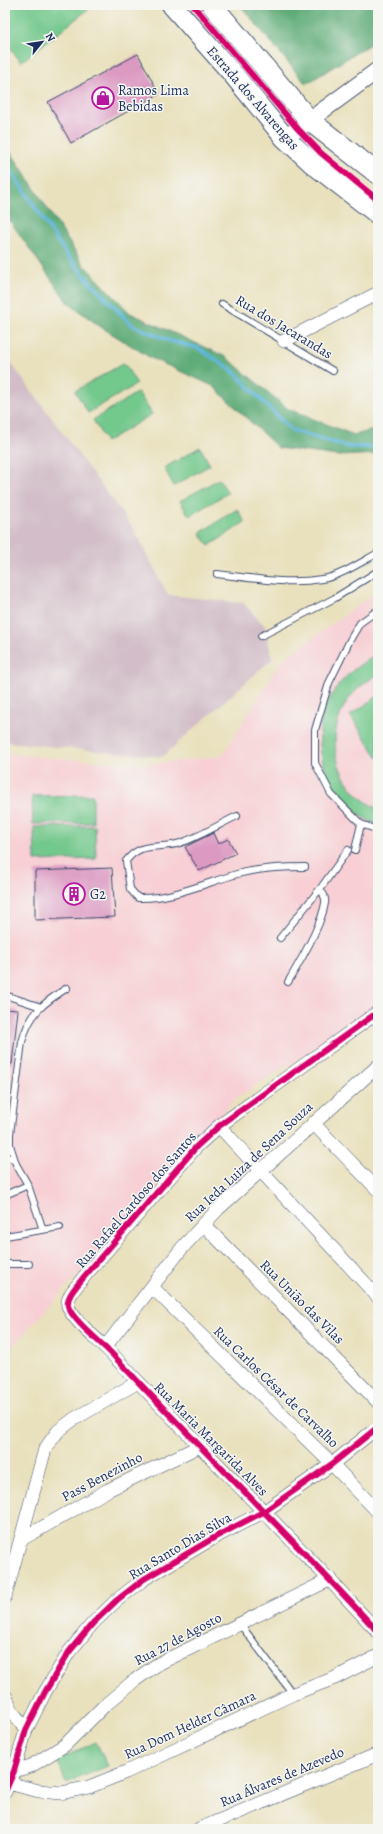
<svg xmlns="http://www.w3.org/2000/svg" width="383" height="1834" viewBox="0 0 383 1834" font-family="Alegreya,serif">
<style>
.built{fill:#f7cfd4}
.industrial{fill:#d2bdc8}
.green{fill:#73c88c;stroke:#477c75}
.forest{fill:#5eac78;stroke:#3c6e6b}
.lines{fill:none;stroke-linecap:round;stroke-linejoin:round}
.stream{stroke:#5ab3d7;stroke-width:4}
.building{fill:#dc9ac2}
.service-casing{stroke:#3a4a6c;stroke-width:8}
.minor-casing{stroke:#3a4a6c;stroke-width:14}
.tertiary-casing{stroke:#3a4a6c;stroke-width:18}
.primary-casing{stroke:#3a4a6c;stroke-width:22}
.service{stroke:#fff;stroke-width:6}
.minor{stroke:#fff;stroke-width:13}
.tertiary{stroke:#fff;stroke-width:16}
.primary{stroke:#fff;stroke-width:20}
.cycleway-casing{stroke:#f6f6f2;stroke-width:8}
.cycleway{stroke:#d6006c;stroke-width:6}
.labels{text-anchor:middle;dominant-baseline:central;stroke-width:3;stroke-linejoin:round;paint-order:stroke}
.poi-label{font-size:14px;fill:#1b2f5e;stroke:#f6f6f2;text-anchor:start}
.street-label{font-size:14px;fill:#1b2f5e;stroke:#f6f6f2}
</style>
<rect width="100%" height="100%" fill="#f6f6f2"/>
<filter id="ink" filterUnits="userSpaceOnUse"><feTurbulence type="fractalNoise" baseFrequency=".025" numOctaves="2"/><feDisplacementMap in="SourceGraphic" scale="8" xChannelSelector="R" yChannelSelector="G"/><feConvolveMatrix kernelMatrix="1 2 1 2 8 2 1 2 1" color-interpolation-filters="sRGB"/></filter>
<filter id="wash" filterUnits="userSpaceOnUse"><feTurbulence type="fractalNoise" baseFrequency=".012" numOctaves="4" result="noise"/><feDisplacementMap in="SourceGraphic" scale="16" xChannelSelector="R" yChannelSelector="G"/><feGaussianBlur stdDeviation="0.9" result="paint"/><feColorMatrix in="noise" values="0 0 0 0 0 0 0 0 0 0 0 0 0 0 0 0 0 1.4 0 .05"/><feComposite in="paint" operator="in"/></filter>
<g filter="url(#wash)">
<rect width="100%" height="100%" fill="#e9e1bd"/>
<path class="built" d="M378,591V1008L237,1097L6,1354L5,754L143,765L222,756L282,660Z"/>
<path class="industrial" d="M5,355L133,528L168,595L243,603L265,626L272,659L162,757L5,742Z"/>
<path class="green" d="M5,5H94L21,62L5,41Z
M124,363L137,384L88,413L75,391Z
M138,392L152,414L106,442L93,420Z
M200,447L210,465L174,486L164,468Z
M219,479L228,493L189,516L180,501Z
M237,509L245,522L209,546L200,533Z
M378,652V674C367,681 356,689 348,700C322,739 337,789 378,809V825C328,805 304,744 331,696C342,676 360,665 378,652Z
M378,696V758L350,715Z
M93,795V823L33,824L32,796Z
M95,826L96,859L35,861L34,827Z
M96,1742L108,1766L66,1783L57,1760Z"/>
<path class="forest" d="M240,5H378V39L306,84Z
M5,143L84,265L130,313L226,357L288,409L354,435L378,429V454L338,456L278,448L213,386L151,358L101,327L68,303L5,214Z"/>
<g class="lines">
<path class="stream" d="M5,162L67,255L86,278L132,325L170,341L198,348L232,370L291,430L349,447H378"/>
</g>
<g id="blocks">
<path class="building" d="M138,54L159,94L71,143L48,102Z
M213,833L218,844L228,839L236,853L199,871L185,847Z
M112,868L115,917L35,920V871Z
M5,1009L18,1010L12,1064H5Z"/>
</g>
</g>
<g filter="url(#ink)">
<use href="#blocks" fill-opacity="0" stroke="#3a4a6c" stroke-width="1"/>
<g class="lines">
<g class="service-casing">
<path id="service" d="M222,304L333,371
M217,574C252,578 287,585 322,579C339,577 363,561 378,553
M378,610L360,623L350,640L329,683L315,730V763L331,794L361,824L378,830
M261,636L335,598L378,571
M237,816C218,825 199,837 180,843C159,850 142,840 126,861L130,889L138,898C172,899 205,883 237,874C260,868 282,867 305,867
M355,850L361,824
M320,889L348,850
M280,938L320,889C323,893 326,897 325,903C322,925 300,962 288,982
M5,995L41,1007
M5,1157L14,1159
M5,1195L28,1185
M43,1230L28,1185L16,1164L10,1145V1134L22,1042C29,1014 43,1003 67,988
M5,1236L60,1227
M5,1264H29
M240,1624L293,1694"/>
</g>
<g class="minor-casing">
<path id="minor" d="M284,341L378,293
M378,1012L219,1126L197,1146L83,1278C78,1285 66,1296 68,1306C72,1320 102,1343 113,1355C200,1449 292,1537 378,1632
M313,1123L378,1190
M219,1126L378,1297
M203,1224L378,1402
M152,1287L332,1464L378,1512
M105,1347L182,1248L218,1209L378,1066
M22,1539L108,1490L200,1446
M5,1597L45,1449L58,1431L74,1419L138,1382
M5,1695L12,1711L26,1730
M14,1771L31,1766L65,1745L104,1706L135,1680L158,1664L331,1579
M8,1783L39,1791L61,1793L89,1787L126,1772L293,1694L335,1678L378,1656
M5,1792L14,1771L26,1730L45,1692L69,1652L93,1623L117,1600L144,1579L217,1536L265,1511L332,1464L378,1427
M199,1829L378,1754"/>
</g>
<g class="tertiary-casing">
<path id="tertiary" d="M285,138L378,70"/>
</g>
<g class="primary-casing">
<path id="primary" d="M172,5L232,73L285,138L311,162L378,214
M212,5L310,121L378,174"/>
</g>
<use href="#service" class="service"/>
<use href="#minor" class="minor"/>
<use href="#tertiary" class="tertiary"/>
<use href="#primary" class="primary"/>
<g class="cycleway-casing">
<path id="cycleway" d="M193,5L298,129L321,153L378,200
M378,1012L219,1126L197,1146L83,1278C78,1285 66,1296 68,1306C72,1320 102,1343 113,1355C200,1449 292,1537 378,1632
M5,1792L14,1771L26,1730L45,1692L69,1652L93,1623L117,1600L144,1579L217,1536L265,1511L332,1464L378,1427"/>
</g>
<use href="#cycleway" class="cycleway"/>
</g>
</g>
<defs>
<g id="shop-ring" transform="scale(1.15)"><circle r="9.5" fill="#f6f6f2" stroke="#b5179e" stroke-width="1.5"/><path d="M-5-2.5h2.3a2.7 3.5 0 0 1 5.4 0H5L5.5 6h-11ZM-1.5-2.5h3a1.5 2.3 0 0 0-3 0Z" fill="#b5179e"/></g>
<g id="building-ring" transform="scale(1.15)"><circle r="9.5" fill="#f6f6f2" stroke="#b5179e" stroke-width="1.5"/><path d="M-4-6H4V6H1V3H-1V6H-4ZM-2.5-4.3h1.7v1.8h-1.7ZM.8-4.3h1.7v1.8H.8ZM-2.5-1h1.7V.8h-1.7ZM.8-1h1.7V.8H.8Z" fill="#b5179e"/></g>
</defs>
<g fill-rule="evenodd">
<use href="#shop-ring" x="103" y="98"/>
<use href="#building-ring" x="74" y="894"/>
</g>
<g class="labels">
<g class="poi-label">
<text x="118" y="90">Ramos Lima<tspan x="118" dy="16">Bebidas</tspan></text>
<text x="90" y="894">G2</text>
</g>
<g class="street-label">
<text transform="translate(253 98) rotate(49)">Estrada dos Alvarengas</text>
<text transform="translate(284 327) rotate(31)">Rua dos Jacarandas</text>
<text transform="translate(249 1162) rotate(-43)">Rua Ieda Luiza de Sena Souza</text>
<text transform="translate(136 1200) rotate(-49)">Rua Rafael Cardoso dos Santos</text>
<text transform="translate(302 1302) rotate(45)">Rua União das Vilas</text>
<text transform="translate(276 1387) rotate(44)">Rua Carlos César de Carvalho</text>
<text transform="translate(211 1439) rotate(45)">Rua Maria Margarida Alves</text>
<text transform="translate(102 1477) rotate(-28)">Pass Benezinho</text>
<text transform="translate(180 1546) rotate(-31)">Rua Santo Dias Silva</text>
<text transform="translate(178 1639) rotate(-28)">Rua 27 de Agosto</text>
<text transform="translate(190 1725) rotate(-25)">Rua Dom Helder Câmara</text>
<text transform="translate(282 1777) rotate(-23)">Rua Álvares de Azevedo</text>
</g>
</g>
<rect width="383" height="1834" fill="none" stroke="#f6f6f2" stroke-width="20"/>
<g transform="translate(42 42) rotate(60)" stroke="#f6f6f2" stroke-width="3" paint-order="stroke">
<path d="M0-3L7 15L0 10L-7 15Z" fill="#1b2f5e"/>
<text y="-6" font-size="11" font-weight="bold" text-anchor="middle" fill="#1b2f5e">N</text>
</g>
</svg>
